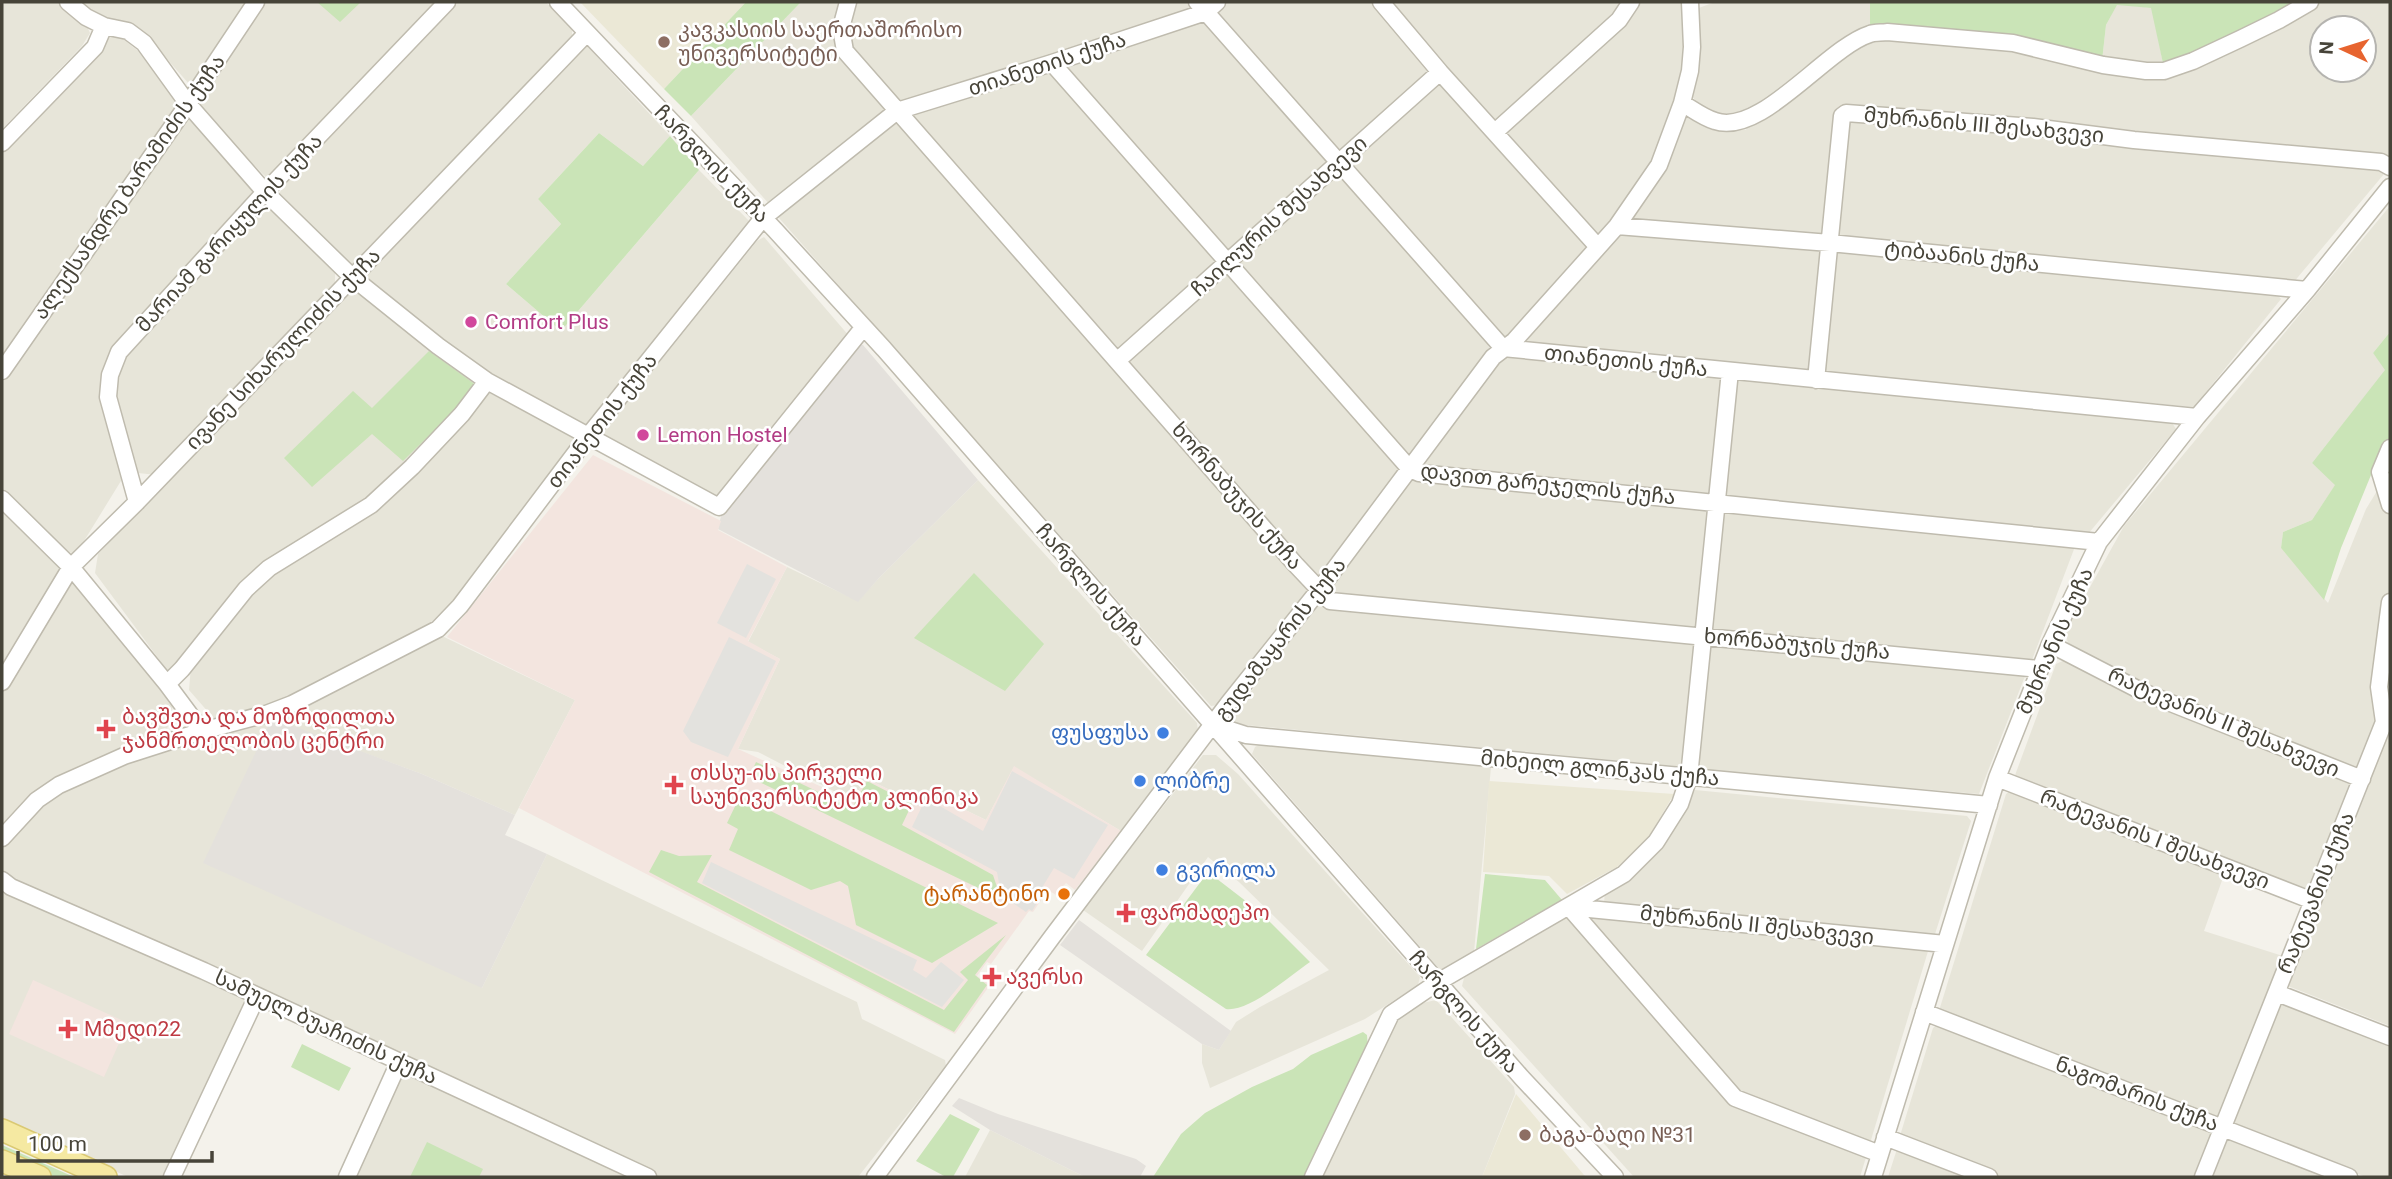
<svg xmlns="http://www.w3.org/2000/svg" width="2392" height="1179" viewBox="0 0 2392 1179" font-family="Roboto,'Noto Sans Georgian',sans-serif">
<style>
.residential{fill:#e7e5d9;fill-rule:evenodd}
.industrial{fill:#e4e1dc}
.education{fill:#ebe8d6}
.medical{fill:#f3e5df}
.green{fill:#cae4b7}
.parking{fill:#e3e2de}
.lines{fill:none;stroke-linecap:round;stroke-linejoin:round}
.minor-casing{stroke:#bfbbae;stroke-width:19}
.major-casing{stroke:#dac973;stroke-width:24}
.minor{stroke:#fff;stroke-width:16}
.major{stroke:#f5e9a2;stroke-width:21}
.education-dot{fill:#8d6e63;stroke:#fff;stroke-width:2.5}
.hotel-dot{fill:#d1479c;stroke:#fff;stroke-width:2.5}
.health-dot{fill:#e0444e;stroke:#fff;stroke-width:2.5}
.shop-dot{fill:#3f7fe0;stroke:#fff;stroke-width:2.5}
.food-dot{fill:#e8710a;stroke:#fff;stroke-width:2.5}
.labels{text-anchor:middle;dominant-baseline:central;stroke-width:5;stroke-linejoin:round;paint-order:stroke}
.education-label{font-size:21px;fill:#785e54;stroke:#fff;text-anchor:start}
.street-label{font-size:21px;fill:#474439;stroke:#fff}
.hotel-label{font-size:21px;fill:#b23c85;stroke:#fff;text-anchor:start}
.health-label{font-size:21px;fill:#be3a42;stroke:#fff;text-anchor:start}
.shop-label{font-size:21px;fill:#366cbe;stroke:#fff;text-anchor:start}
.food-label{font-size:21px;fill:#c56008;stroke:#fff;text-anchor:end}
</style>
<rect width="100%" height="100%" fill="#f4f2eb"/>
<path class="residential" d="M2,2H64L84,19L90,33L82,46L2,129Z
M71,2H436L268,179L192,104L190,85L144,33L85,14Z
M454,2H546L572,30V36L358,264L348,266L279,195L284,182Z
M801,2H842L837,25L889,108L771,206L691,116Z
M853,2H1190L1195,7L1191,11L898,102L851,49L847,24Z
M1227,2H1374L1432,73L1338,154L1214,13Z
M1387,2H1687L1685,80L1657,163L1597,241Z
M1715,2H1870V28L1761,107L1723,121L1698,104L1692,96L1696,9Z
M2317,2H2390V160L1847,110L1826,237L1634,223L1626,216L1682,109L1713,125L1746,130L1749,122L1816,74L1872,39L2009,46L2137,74ZM2322,28H2364V70H2322Z
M2117,4L2152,8L2164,68L2102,61L2106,25Z
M1200,22L1207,23L1329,161L1229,253L1065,70L1067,65Z
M101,34L123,39L138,51L181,109L2,366V147Z
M580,45L587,46L670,136L643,166L599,133L538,199L561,224L506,284L561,331L699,170L750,222L749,230L588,431L492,377L442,340L367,280L366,268Z
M1048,71L1053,73L1220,263L1121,353L910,118L912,112Z
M1442,81L1592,246L1508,342L1351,164Z
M185,114L255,195L104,376L124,476L76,554L68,552L2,489V383Z
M1847,115L2382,167L2384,174L2293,283L1835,240Z
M896,116L1311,589L1219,705L1211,706L779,218L780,214Z
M1336,170L1488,341L1489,348L1410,456L1405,455L1234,260Z
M265,202L335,269V284L157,475L138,473L114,404V378L122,356Z
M2390,206V332L2373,353L2386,370L2312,463L2336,484L2312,520L2283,532L2281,548L2328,603L2366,509L2377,491L2389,503L2390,592L2375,654L2378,719L2358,770L2143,689L2070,650L2065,632L2124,526Z
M1619,230L1826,248L1814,371L1522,345V337Z
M764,237L850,337L722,499L600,436L757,241Z
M1833,251L2274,291L2281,299L2194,407L1822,372Z
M1226,270L1401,470L1321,577H1315L1128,360Z
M355,290L483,381L462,407L373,496L255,572L174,670H167L95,573L98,554L346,292Z
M1506,356L1722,377L1711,497L1420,469L1419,465L1498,360Z
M1732,378L2171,421L2176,429L2088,534L1720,497Z
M484,390L582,442L451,603L421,632L293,694L257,709L216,721L189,690L191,666L256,583L370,509Z
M1410,478L1709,508L1698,629L1332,593L1328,588Z
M978,480L1197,723L1198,732L1121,831L1014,767L986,820L926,791L919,804L865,778L853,801L758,752L738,749L780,659L748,642L787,567L858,601L879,578Z
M2,505L78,582L162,688L173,706L165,737L57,781L2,832Z
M1723,508L2076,544L2032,660L1711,632Z
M1315,605H1335L1698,641L1686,767L1235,724L1233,716Z
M442,636L575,700L515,815L422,774L272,719L482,988L547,854L857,1002L862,1019L945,1060L946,1066L858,1177H660L2,874V843L20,820L62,790Z
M1706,643L2027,671L1979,794L1694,769Z
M2067,659L2351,779L2354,785L2310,894L2014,778L2056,664Z
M2390,731V1026L2288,986L2321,894L2387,733Z
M1262,743L1491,767L1474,952L1442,972L1252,754L1255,747Z
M1203,755H1216L1238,774L1420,977L1418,985L1365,1019L1210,1088L1202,1063V1044L1219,1050L1236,1022L1260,1007L1329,970L1239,882L1208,857L1142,951L1083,910Z
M2013,789L2225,872L2204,931L2286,957L2219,1118L1938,1014L2006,794Z
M1695,790L1967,816L1971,821L1935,934L1929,936L1604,905L1605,890L1635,873L1666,842Z
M2,888L246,999L247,1003L163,1177H128L2,1119Z
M1564,912L1740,1107L1867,1154L1860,1177H1634L1462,986L1464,978Z
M1594,913L1929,948L1871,1140L1866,1142L1737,1091L1589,919Z
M1436,1000L1514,1087L1515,1094L1482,1177H1318L1389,1029L1414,1005Z
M2282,1002L2390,1044V1177H2366L2232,1125L2280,1004Z
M1938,1024L2218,1129L2198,1177H1999L1899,1139L1933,1028Z
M403,1071L628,1177H354Z
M990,1130L1085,1177H965Z
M2227,1138L2337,1177H2210Z
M1897,1149L1968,1177H1888Z"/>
<path class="industrial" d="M856,344L863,345L978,480L879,578L858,602L718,529L724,503Z
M272,718L422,774L515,815L505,835L547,854L482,988L203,863Z
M1079,920L1231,1031L1219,1050L1202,1044L1060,945Z
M959,1098L998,1114L1136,1159L1146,1166L1140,1177H1085L990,1130L952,1106Z"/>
<path class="education" d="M580,2H746L664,89Z
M1489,781L1674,794L1647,840L1617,867L1567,894L1549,876L1483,872Z
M1516,1094L1584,1175L1587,1177H1482Z"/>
<path class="medical" d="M593,455L721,521L718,530L787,567L748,641L780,659L738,749L853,801L865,778L919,804L926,791L986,820L1014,766L1121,831L1075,890L1066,883L1056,895L1048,890L1033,912L1029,911L991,964L987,962L977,976L990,985L955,1034L519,808L575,700L447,637Z
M33,980L128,1023L104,1077L9,1034Z"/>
<path class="green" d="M317,2H361L340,22Z
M746,2H801L691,116L664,89Z
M1870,2H2291L2294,6L2164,68L2151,8L2117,5L2106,25L2102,61L1870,28Z
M599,133L643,166L670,136L699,170L561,331L506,284L561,224L538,199Z
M2390,332V439L2378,458L2341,548L2324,600L2281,548L2283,532L2312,520L2335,485L2312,463L2385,370L2373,353Z
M429,351L476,385L448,417L403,461L372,434L312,487L284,458L353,391L372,408Z
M974,573L1044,644L1005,691L914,638Z
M756,762L852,808L867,781L912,804L902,825L993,875L1001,899L749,777Z
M740,796L998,923L932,963L856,925L848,886L840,881L811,890L729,850L738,829L727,823Z
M661,850L679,856L712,855L697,882L944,1010L968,980L960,972L1006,935L975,975L987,985L954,1032L649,872Z
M1208,872L1260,912L1310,962C1290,976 1249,1012 1226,1009L1146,955Z
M1485,874L1545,880L1562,900L1476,949Z
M1363,1032L1367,1035L1368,1050L1307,1177H1153L1181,1134L1205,1113L1252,1087L1293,1069L1311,1055Z
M302,1044L351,1068L339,1091L291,1067Z
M950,1114L980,1129L953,1177H946L916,1161Z
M427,1142L483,1169L479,1177H410Z
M2,1145L74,1177H51L2,1155Z"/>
<path class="parking" d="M747,564L776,579L746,638L717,623Z
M729,637L776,661L728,757L691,742L683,731Z
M1012,771L1108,825L1074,879L1054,868L1043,886L1046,889L1032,911L1029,909L1026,912L1001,895L997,872L912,827L926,798L983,831Z
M711,862L917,960L913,970L926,978L941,962L964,980L942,1007L702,883Z"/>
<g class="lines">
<g class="minor-casing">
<path id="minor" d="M68,2L86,17L104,26L128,31L144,43L188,104L265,192L352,277L438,346L487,381L719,507L863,328
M558,2L775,230L884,349L1522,1078L1615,1177
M848,2L841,28L845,51L1295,564L1330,601L2040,669
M1197,2L1503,348L2197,417
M1381,2L1440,72L1598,247
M1052,63L1410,469L1419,473L2099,542
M1682,103C1692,109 1704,118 1715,121C1761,137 1826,48 1870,34C1875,32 1882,33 1887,32L2013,43L2103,65L2146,71H2164L2193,61L2240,39L2279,20L2310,2
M1495,132L1619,20L1631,2
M2,143L95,47L104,26
M1617,226L1830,243L2307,290
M1118,360L1440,72
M2,371L188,104L256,2
M1816,380L1842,116L1846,113L2033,127L2134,140L2381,162L2390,167
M2390,448L2380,472L2390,505
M2,499L71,567L167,684L202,731
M137,502L108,397L110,375L119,352L265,192L447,2
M2050,644L2143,692L2362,779
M2,682L71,567L137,502L587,33
M167,684L182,669L246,589L269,568L371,505L412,467L462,414L487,381
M1215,725L1246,735L1989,805
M1997,778L2313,901
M2,838L37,800L59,785L124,756L202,731L266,714L292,704L438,629L460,606L589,435L763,218L897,111L1052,63L1206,12L1217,2
M2,880L11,887L204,971L648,1177
M1569,907L1735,1098L1880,1154
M1569,907L1945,944
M2277,993L2390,1037
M1924,1012L2349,1177
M1885,1137L1989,1177
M172,1177L257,996
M347,1177L399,1062
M875,1177L1052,937L1228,704L1319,590L1493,357L1514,341L1617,226L1659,165L1682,103L1690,71L1692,47L1690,2
M1313,1177L1391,1014L1438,982L1624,874L1656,842L1680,804L1689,777L1730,371
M1873,1177L1997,778L2050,644L2099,542L2197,417L2307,290L2390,187
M2203,1177L2384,722L2379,687L2390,602"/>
</g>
<g class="major-casing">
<path id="major" d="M2,1130L106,1177
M2,1161L40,1177"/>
</g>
<use href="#minor" class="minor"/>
<use href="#major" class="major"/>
</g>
<g class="education-dot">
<circle cx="664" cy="42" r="7"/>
<circle cx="1525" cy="1135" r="7"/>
</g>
<g class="hotel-dot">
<circle cx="471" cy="322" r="7"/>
<circle cx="643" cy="435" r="7"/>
</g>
<g class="health-dot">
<path d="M102.5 718.5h7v7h7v7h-7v7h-7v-7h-7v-7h7z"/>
<path d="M670.5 774.5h7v7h7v7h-7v7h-7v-7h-7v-7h7z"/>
<path d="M1122.5 902.5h7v7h7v7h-7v7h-7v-7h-7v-7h7z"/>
<path d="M988.5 966.5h7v7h7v7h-7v7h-7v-7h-7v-7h7z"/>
<path d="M64.5 1018.5h7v7h7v7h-7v7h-7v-7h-7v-7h7z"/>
</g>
<g class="shop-dot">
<circle cx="1163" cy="733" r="7"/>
<circle cx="1140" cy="781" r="7"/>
<circle cx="1162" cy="870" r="7"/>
</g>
<circle class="food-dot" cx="1064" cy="894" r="7"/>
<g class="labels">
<g class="education-label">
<text x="678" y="30">კავკასიის საერთაშორისო<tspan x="678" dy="24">უნივერსიტეტი</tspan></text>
<text x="1539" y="1135">ბაგა-ბაღი №31</text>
</g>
<g class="street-label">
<text transform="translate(1047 64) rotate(-18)">თიანეთის ქუჩა</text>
<text transform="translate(1984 125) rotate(5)">მუხრანის III შესახვევი</text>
<text transform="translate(712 164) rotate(46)">ჩარგლის ქუჩა</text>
<text transform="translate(129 187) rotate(-55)">ალექსანდრე ბარამიძის ქუჩა</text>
<text transform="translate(1279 216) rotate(-42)">ჩაილურის შესახვევი</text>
<text transform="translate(229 233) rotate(-47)">მარიამ გარიყულის ქუჩა</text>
<text transform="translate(1962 256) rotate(6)">ტიბაანის ქუჩა</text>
<text transform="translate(283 349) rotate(-46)">ივანე სიხარულიძის ქუჩა</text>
<text transform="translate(1626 361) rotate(6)">თიანეთის ქუჩა</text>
<text transform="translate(602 421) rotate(-52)">თიანეთის ქუჩა</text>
<text transform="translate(1548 484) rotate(6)">დავით გარეჯელის ქუჩა</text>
<text transform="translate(1237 496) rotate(49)">ხორნაბუჯის ქუჩა</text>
<text transform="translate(1091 585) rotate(49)">ჩარგლის ქუჩა</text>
<text transform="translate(1280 639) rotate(-52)">გუდამაყარის ქუჩა</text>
<text transform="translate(2055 641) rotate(-66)">მუხრანის ქუჩა</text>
<text transform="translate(1797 644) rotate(5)">ხორნაბუჯის ქუჩა</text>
<text transform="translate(2224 722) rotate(23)">რატევანის II შესახვევი</text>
<text transform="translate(1600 768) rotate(5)">მიხეილ გლინკას ქუჩა</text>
<text transform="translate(2155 839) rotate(21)">რატევანის I შესახვევი</text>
<text transform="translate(2316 893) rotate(-68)">რატევანის ქუჩა</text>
<text transform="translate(1757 925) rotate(6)">მუხრანის II შესახვევი</text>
<text transform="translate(1464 1012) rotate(49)">ჩარგლის ქუჩა</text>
<text transform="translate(326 1027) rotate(25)">სამუელ ბუაჩიძის ქუჩა</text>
<text transform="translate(2137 1094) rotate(21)">ნაგომარის ქუჩა</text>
</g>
<g class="hotel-label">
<text x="485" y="322">Comfort Plus</text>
<text x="657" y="435">Lemon Hostel</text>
</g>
<g class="health-label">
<text x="122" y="717">ბავშვთა და მოზრდილთა<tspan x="122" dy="24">ჯანმრთელობის ცენტრი</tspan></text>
<text x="690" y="773">თსსუ-ის პირველი<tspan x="690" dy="24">საუნივერსიტეტო კლინიკა</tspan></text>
<text x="1140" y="913">ფარმადეპო</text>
<text x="1006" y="977">ავერსი</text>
<text x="84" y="1029">Mმედი22</text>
</g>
<g class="shop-label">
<text x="1149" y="733" text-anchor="end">ფუსფუსა</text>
<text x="1154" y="781">ლიბრე</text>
<text x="1176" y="870">გვირილა</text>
</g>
<g class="food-label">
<text x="1050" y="894">ტარანტინო</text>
</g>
</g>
<rect width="2392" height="1179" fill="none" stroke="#474439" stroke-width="7"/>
<g transform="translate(2343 49) rotate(274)"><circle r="33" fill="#ffffff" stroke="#b5b4b0" stroke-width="2"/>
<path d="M0-5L12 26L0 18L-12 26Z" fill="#e7642f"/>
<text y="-10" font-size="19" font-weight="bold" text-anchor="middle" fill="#474439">N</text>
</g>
<path d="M18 1151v10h194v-10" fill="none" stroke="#474439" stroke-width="3.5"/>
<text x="28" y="1151" font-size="21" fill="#474439" stroke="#ffffff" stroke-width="5" paint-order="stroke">100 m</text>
</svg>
